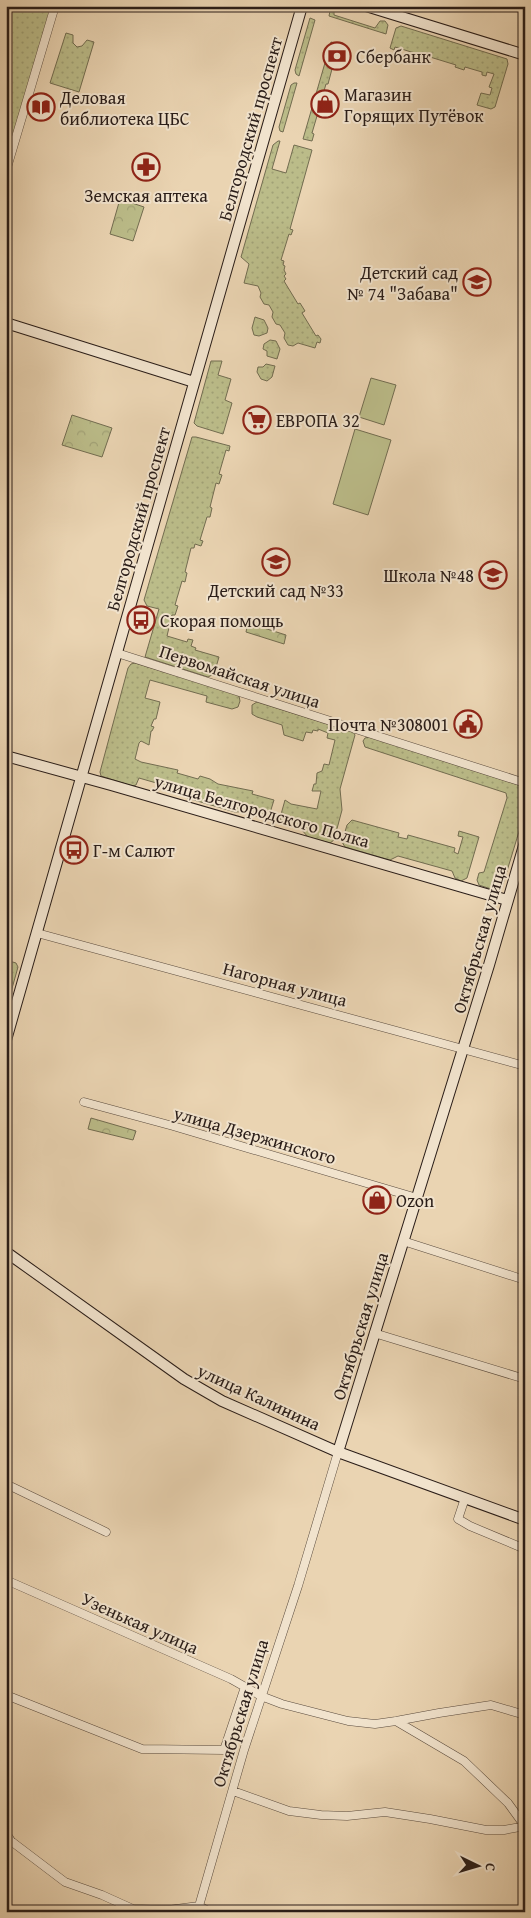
<svg xmlns="http://www.w3.org/2000/svg" width="531" height="1918" viewBox="0 0 531 1918" font-family="'Gentium Book Plus',serif">
<style>
.grass{fill:url(#grass-dots);stroke:#726c50}
.park{fill:url(#park-crowns);stroke:#726c50}
.garden{fill:#bbbc89;stroke:#726c50}
.lines{fill:none;stroke-linecap:round;stroke-linejoin:round}
.street-casing{stroke:#5a4b3e;stroke-width:9}
.secondary-casing{stroke:#2a1d18;stroke-width:12}
.street{stroke:#f1e3cd;stroke-width:8}
.secondary{stroke:#f1e3cd;stroke-width:10}
.rail-casing{stroke:#2a1d18;stroke-width:4.5}
.rail{stroke:#f1e3cd;stroke-width:2.5;stroke-dasharray:8;stroke-linecap:butt}
.labels{text-anchor:middle;dominant-baseline:central;stroke-width:4;stroke-linejoin:round;paint-order:stroke}
.poi-label{font-size:18px;fill:#2a1d18;stroke:#f1e3cd;text-anchor:start}
.street-label{font-size:18px;fill:#2a1d18;stroke:#f1e3cd}
</style>
<defs>
<pattern id="grass-dots" width="8" height="8" patternUnits="userSpaceOnUse" patternTransform="scale(1.25)"><rect width="8" height="8" fill="#bbbc89"/><path d="M2 2h.1M6 6h.1" fill="none" stroke="#a1a176" stroke-width="1.8" stroke-linecap="round"/></pattern>
<pattern id="park-crowns" width="20" height="18" patternUnits="userSpaceOnUse" patternTransform="scale(1.25)"><rect width="20" height="18" fill="#bbbc89"/><path d="M2 6a3 3 0 1 1 6 0M12 15a3 3 0 1 1 6 0" fill="none" stroke="#a1a176"/></pattern>
</defs>
<rect width="100%" height="100%" fill="#ead4b2"/>
<filter id="stains"><feTurbulence type="fractalNoise" baseFrequency=".004" numOctaves="4"/><feColorMatrix values="0 0 0 0 .2 0 0 0 0 .09 0 0 0 0 .02 0 0 0 .5 -.17"/></filter>
<radialGradient id="worn" r=".72"><stop offset=".6" stop-color="#630" stop-opacity="0"/><stop offset="1" stop-color="#630" stop-opacity=".3"/></radialGradient>
<path class="grass" d="M8,6H54L6,168V11Z
M331,6H334V15L375,28L380,21H385L388,25L386,34L329,16Z
M310,18L315,20L299,76L296,74L295,70Z
M401,26L507,59L508,64L495,107L491,109L477,105L481,93L490,95L492,88L489,87L494,74L487,72L486,76L482,75V72L465,67L464,70L455,67L456,65L430,57L429,60L420,57L421,55L395,47L394,50L390,48L396,28Z
M66,33L73,35V43L77,47L82,46L87,40L94,42L79,92L50,83Z
M331,42L339,44L337,52L335,51L330,68L332,69L328,84H326L321,101H323L319,116H317L312,133L314,134L312,141L303,139Z
M294,83H297L283,132L280,131L279,127L291,85Z
M278,141H280L272,169L286,173L294,145L312,150L290,229L293,230L291,235L289,234L281,260L284,261L283,265L285,266L284,270L286,274L284,276L286,279L284,281L298,304L300,303L305,311L302,313L316,336L318,335L321,339L320,343L317,342L315,348L298,343L293,346L288,345L284,338L285,333L280,325L276,324L272,317L273,312L269,305L264,304L260,297L261,293L258,286L244,283L249,264L241,257L273,145Z
M255,317L264,320L268,328L267,333L259,336L254,335L252,328Z
M270,340L276,341L280,349L277,359L267,356V351L263,349L264,344Z
M211,361H222L218,375L231,379L225,400L232,403L223,434L197,426L194,423Z
M266,364L275,366L272,377L267,381L261,379L257,372L258,367H263Z
M192,437H196L230,446L229,451L226,450L219,474L222,475L219,484L216,483L210,507L212,508L210,517H207L200,540L203,541L201,546L195,544L194,548H191L185,572L187,573L185,582L182,581L175,605L178,606L175,615H172L167,636L187,642L188,639L193,640L191,646L196,648L195,650L219,657L214,674L208,677L145,657L159,609L147,606L144,600Z
M135,663L234,693L239,696L240,701L238,707L232,709L206,702L207,696L150,680L145,698L160,702L156,719H154L151,726L154,727L152,731H151L149,745L141,741L139,743L135,759L141,762L178,770L177,773L198,779L200,776L210,779L218,784L253,791L252,794L274,800L269,816C258,820 246,810 235,812L187,798L184,791L139,778L136,785L132,786L101,776L100,772L128,668L131,664Z
M257,702L353,732L355,735L340,789L342,810L334,840L330,843L308,837L301,829L283,824L280,818L285,800L291,804L317,809L321,791H312L314,784H316L317,773L322,771L324,764L329,765L335,740L327,738L328,733L318,729V731L313,730L312,733L306,732L303,741L284,735L282,725L257,717L252,714V705Z
M369,737L525,787V812L503,884L499,889L494,890L479,885L477,880L479,873L484,872L507,798L506,793L365,747L363,741L365,738Z
M352,820L399,833L398,837L407,839L408,835L455,848L454,852L458,854L463,837L458,836L459,831L479,837L467,878L461,881L455,878L452,871L398,856L390,860L345,847L342,842L347,825Z
M6,960L16,963L18,967L6,1010Z"/>
<path class="park" d="M120,199L144,207L133,241L110,234Z
M72,415L112,428L102,457L62,445Z
M248,623L286,635L284,644L246,632Z
M91,1118L136,1131L133,1140L88,1129Z"/>
<path class="garden" d="M371,378L396,385L384,425L359,417Z
M355,429L391,440L368,515L333,504Z"/>
<g class="lines">
<g class="street-casing">
<path id="street" d="M6,171L55,6
M117,653L525,783
M37,933L525,1066
M84,1102L173,1126L417,1198
M403,1241L525,1280
M374,1333L525,1379
M6,1484L106,1532
M465,1498L458,1519L470,1526L525,1549
M6,1580L231,1679L261,1696L282,1704L348,1721L375,1724L396,1721L439,1713L491,1705L525,1715
M6,1695L142,1749L224,1750L245,1687
M396,1721L464,1761L508,1803L524,1825
M233,1791L289,1811L321,1815L347,1816L385,1812L430,1819L486,1830H504L525,1826
M6,1833L11,1841L65,1882L102,1895L133,1909L168,1910L199,1906
M199,1906L244,1750L298,1586L338,1452
M199,1906L210,1912"/>
</g>
<g class="secondary-casing">
<path id="secondary" d="M366,6L525,55
M6,323L194,382
M6,756L111,785L507,900
M6,1040L302,6
M6,1252L184,1379L222,1401L338,1452L525,1520
M338,1452L489,965L525,842"/>
</g>
<use href="#street" class="street"/>
<use href="#secondary" class="secondary"/>
<g class="rail-casing">
<path id="rail" d="M6,1910L9,1912"/>
</g>
<use href="#rail" class="rail"/>
</g>
<defs>
<g id="bank-ring" transform="scale(1.4375)"><circle r="9.5" fill="#f1e3cd" stroke="#8f2418" stroke-width="1.5"/><path d="M-6-4H6V4H-6ZM0-2.3a2.3 2.3 0 1 0 0 4.6a2.3 2.3 0 1 0 0-4.6Z" fill="#8f2418"/></g>
<g id="shop-ring" transform="scale(1.4375)"><circle r="9.5" fill="#f1e3cd" stroke="#8f2418" stroke-width="1.5"/><path d="M-5-2.5h2.3a2.7 3.5 0 0 1 5.4 0H5L5.5 6h-11ZM-1.5-2.5h3a1.5 2.3 0 0 0-3 0Z" fill="#8f2418"/></g>
<g id="library-ring" transform="scale(1.4375)"><circle r="9.5" fill="#f1e3cd" stroke="#8f2418" stroke-width="1.5"/><path d="M-6-4Q-3-5.5-.7-3.5V5Q-3 3-6 4ZM6-4Q3-5.5 .7-3.5V5Q3 3 6 4Z" fill="#8f2418"/></g>
<g id="pharmacy-ring" transform="scale(1.4375)"><circle r="9.5" fill="#f1e3cd" stroke="#8f2418" stroke-width="1.5"/><path d="M-2-6h4v4h4v4h-4v4h-4v-4h-4v-4h4Z" fill="#8f2418"/></g>
<g id="school-ring" transform="scale(1.4375)"><circle r="9.5" fill="#f1e3cd" stroke="#8f2418" stroke-width="1.5"/><path d="M0-5L7-2L0 1L-7-2ZM-4 1L0 2.5L4 1V4Q0 6-4 4Z" fill="#8f2418"/></g>
<g id="supermarket-ring" transform="scale(1.4375)"><circle r="9.5" fill="#f1e3cd" stroke="#8f2418" stroke-width="1.5"/><path d="M-6-5.5h2.5l.6 2H6L4.5 2H-2.5L-4.4-4H-6ZM-1.5 3.2a1.3 1.3 0 1 0 .1 0ZM3 3.2a1.3 1.3 0 1 0 .1 0Z" fill="#8f2418"/></g>
<g id="bus-ring" transform="scale(1.4375)"><circle r="9.5" fill="#f1e3cd" stroke="#8f2418" stroke-width="1.5"/><path d="M-5-6H5V4H4V6H2V4H-2V6H-4V4H-5ZM-3.5-4V0h7V-4ZM-3.5 1.2v1.5H-2V1.2ZM2 1.2v1.5H3.5V1.2Z" fill="#8f2418"/></g>
<g id="civic-ring" transform="scale(1.4375)"><circle r="9.5" fill="#f1e3cd" stroke="#8f2418" stroke-width="1.5"/><path d="M-.6-6.5H3V-4.5H.6V-3L4-1V1h2V6H-6V1h2V-1L-.6-3ZM-1.2 2.5V6h2.4V2.5Z" fill="#8f2418"/></g>
</defs>
<g fill-rule="evenodd">
<use href="#bank-ring" x="337" y="56"/>
<use href="#shop-ring" x="325" y="104"/>
<use href="#library-ring" x="41" y="107"/>
<use href="#pharmacy-ring" x="146" y="167"/>
<use href="#school-ring" x="477" y="282"/>
<use href="#supermarket-ring" x="257" y="420"/>
<use href="#school-ring" x="276" y="562"/>
<use href="#school-ring" x="493" y="575"/>
<use href="#bus-ring" x="141" y="620"/>
<use href="#civic-ring" x="468" y="724"/>
<use href="#bus-ring" x="74" y="850"/>
<use href="#shop-ring" x="377" y="1200"/>
</g>
<g class="labels">
<g class="poi-label">
<text x="356" y="56">Сбербанк</text>
<text x="344" y="94">Магазин<tspan x="344" dy="21">Горящих Путёвок</tspan></text>
<text x="60" y="97">Деловая<tspan x="60" dy="21">библиотека ЦБС</tspan></text>
<text x="146" y="195" text-anchor="middle">Земская аптека</text>
<text x="458" y="272" text-anchor="end">Детский сад<tspan x="458" dy="21">№ 74 "Забава"</tspan></text>
<text x="276" y="420">ЕВРОПА 32</text>
<text x="474" y="575" text-anchor="end">Школа №48</text>
<text x="276" y="590" text-anchor="middle">Детский сад №33</text>
<text x="160" y="620">Скорая помощь</text>
<text x="449" y="724" text-anchor="end">Почта №308001</text>
<text x="93" y="850">Г-м Салют</text>
<text x="396" y="1200">Ozon</text>
</g>
<g class="street-label">
<text transform="translate(250 129) rotate(-74)">Белгородский проспект</text>
<text transform="translate(138 519) rotate(-74)">Белгородский проспект</text>
<text transform="translate(240 676) rotate(18)">Первомайская улица</text>
<text transform="translate(262 811) rotate(16)">улица Белгородского Полка</text>
<text transform="translate(479 939) rotate(-74)">Октябрьская улица</text>
<text transform="translate(285 984) rotate(15)">Нагорная улица</text>
<text transform="translate(255 1135) rotate(16)">улица Дзержинского</text>
<text transform="translate(360 1326) rotate(-73)">Октябрьская улица</text>
<text transform="translate(259 1397) rotate(25)">улица Калинина</text>
<text transform="translate(140 1623) rotate(24)">Узенькая улица</text>
<text transform="translate(240 1713) rotate(-73)">Октябрьская улица</text>
</g>
</g>
<rect width="531" height="1918" fill="none" stroke="#ead4b2" stroke-width="25"/>
<rect x="8" y="8" width="516" height="1903" fill="none" stroke="#2a1d18" stroke-width="2.5"/>
<rect x="12" y="12" width="506" height="1893" fill="none" stroke="#2a1d18"/>
<g transform="translate(478 1866) rotate(95)" stroke="#f1e3cd" stroke-width="4" paint-order="stroke">
<path d="M0-4L9 19L0 12L-9 19Z" fill="#2a1d18"/>
<text y="-8" font-size="14" font-weight="bold" text-anchor="middle" fill="#2a1d18">С</text>
</g>
<rect width="100%" height="100%" filter="url(#stains)"/>
<rect width="100%" height="100%" fill="url(#worn)"/>
</svg>
